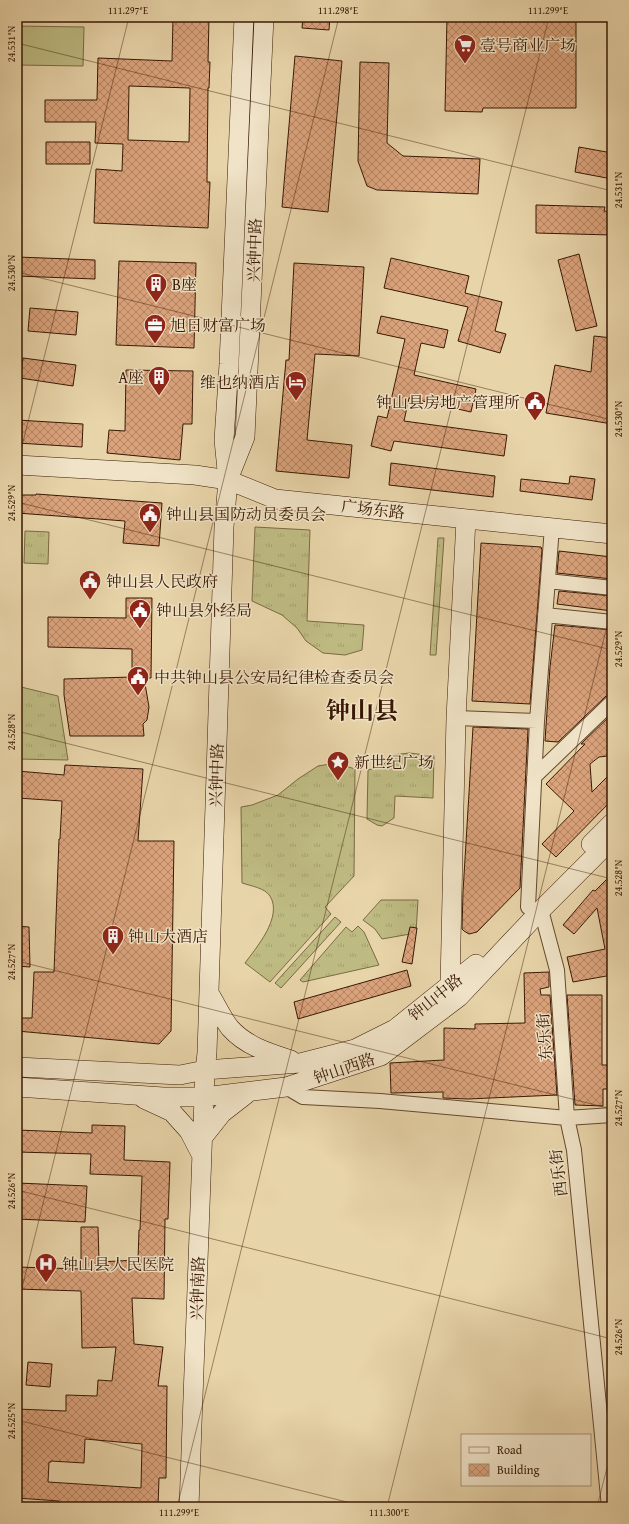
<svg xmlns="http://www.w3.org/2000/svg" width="629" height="1524" viewBox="0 0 629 1524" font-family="'Gentium Book Plus','Noto Serif SC',serif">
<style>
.grass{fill:url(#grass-tufts);stroke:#7b6a43}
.pitch{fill:#bebb82;stroke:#7b6a43}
.building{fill:url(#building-cross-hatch);stroke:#381804;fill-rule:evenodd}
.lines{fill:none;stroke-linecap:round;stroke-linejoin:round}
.street-casing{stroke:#64472d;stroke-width:16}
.secondary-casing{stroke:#381804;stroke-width:20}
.street{stroke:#f0e3c7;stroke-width:14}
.secondary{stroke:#f0e3c7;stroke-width:19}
.ticks{fill:none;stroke:#381804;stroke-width:1;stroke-opacity:0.45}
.labels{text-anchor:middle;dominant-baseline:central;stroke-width:3;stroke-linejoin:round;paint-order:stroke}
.poi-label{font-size:16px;fill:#381804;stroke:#f0e3c7;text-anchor:start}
.street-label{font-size:16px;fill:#381804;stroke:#f0e3c7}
.town-label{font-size:24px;font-weight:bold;fill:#381804;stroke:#f0e3c7}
.neatline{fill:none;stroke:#381804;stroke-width:1.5}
.ticks-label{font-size:10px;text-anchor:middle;fill:#381804}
</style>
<defs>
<pattern id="grass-tufts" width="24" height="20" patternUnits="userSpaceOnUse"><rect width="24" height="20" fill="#bebb82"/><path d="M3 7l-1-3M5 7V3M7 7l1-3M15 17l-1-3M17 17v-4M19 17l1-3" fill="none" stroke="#a4a06f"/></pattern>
<pattern id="building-cross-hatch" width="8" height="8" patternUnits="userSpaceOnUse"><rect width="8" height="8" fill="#dba37c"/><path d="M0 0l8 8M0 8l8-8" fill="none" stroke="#b38463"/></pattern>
</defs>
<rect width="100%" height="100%" fill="#e8d4a9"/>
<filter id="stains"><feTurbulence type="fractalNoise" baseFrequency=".005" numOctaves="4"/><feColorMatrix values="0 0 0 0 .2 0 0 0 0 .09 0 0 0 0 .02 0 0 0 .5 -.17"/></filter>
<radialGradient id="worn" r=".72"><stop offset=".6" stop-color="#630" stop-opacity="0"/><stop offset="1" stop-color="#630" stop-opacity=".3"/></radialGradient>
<path class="grass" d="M255,527L310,530L307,621L364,625L362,650L345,655L323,653L306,641L297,628L282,615L252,601Z
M25,531L49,532L48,564L24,563Z
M438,538H444L436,655H430Z
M17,686L58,696L68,760L17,759Z
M409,753L434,756L433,798L395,796L394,818L382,826L377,825L367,819L368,770L382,766L393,755Z
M336,763L355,769L354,876L325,907L331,914L270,982L245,963C256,948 283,917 270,896C265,888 251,886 242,883L241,807L252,805L278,795L298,779L318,766Z
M381,900H418L416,933L382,939L375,929L363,920Z
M335,917L341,922L281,988L275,983Z
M358,926L364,932L379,965L303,982L300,980L346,927L352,932Z"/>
<path class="pitch" d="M17,26L84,27L83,66L17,65Z"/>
<path class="building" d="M173,17H209L208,62H210L209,88H208L207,182H210L208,228L94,223L96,169L122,171L123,144L95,143L96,122H45V100H97L98,58L172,61ZM129,86L190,88L189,142L128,140Z
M303,17H330L329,30L302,28Z
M447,17H576V108H483L482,112L445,111Z
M295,56L342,61L328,212L282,207Z
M360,62L389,63L387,143L403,156L480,159L478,194L377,190L367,186L358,161Z
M46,142H90V164H46Z
M579,147L612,153V179L575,172Z
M536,205L605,207L604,211L612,212V235L536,233Z
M579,254L597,326L576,331L558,260Z
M17,257L95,260V279L17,276Z
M391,258L469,276L465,293L502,302L495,331L506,334L500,353L458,341L468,307L384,288Z
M119,261L196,263L194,348L116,345Z
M294,263L364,267L359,356L315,354L307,440L352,445L349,478L276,471L286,360H289Z
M30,308L78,312L76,335L28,331Z
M381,316L448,330L444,348L421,343L414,375L476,389L471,412L409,398L404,421L507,435L504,456L394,441L391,451L371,446L378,416L387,418L405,339L377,333Z
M594,336L612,338V424L546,413L555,365L591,372Z
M23,358L76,365L73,386L20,378Z
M126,370L193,371L192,424H183L180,460L107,453L109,430L125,431Z
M17,420L83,424L82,447L17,443Z
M391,463L495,476L493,497L389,485Z
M570,476L595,479L592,500L520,491L521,479L569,484Z
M36,494L162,503L159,546L123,543L125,521L17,513V495H36Z
M481,543L541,547L542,550L530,704L472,701Z
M559,551L612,557V579L557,573Z
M559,591L612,596V611L557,604Z
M126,598H152L151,678H144L149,707L147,720L143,724L144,736H70L64,695V679L132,677V649L48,647V617L126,618Z
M555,625L612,630V694L606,696L558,742L545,741L550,667Z
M612,714V751L607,756L599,757L590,764L592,792L612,772V800L556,857L542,844L574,811L546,784L585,744H581Z
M473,727L528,729L520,888L477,932L469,934L464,931L462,929L463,892Z
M65,765L143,769L138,841H174L171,1031L159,1044L17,1031V1018H32L34,972H54L59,839H60L62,801L17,798V771L64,775Z
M612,874V975L573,982L567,957L605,949L597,908L574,934L563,925L593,890L595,891Z
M17,926L29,927L30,967L17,966Z
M410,927L417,928L412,964L402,962Z
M407,970L411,986L298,1019L294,1002Z
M549,972V987L540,989L541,995H550L557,1095L468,1099L443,1098V1092L391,1093L390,1063L444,1060V1028L475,1029V1024L525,1023L524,973Z
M567,995H602V1065H612V1089H603V1106L575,1105Z
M92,1125L125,1126L124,1160L170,1162L168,1219H165L164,1299L132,1298L134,1344L163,1347L158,1386H167L166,1478H159L158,1507H59V1501L17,1498V1409L66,1411V1395L97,1396L98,1380L112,1381L116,1347L82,1348L81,1291L17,1289V1267L81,1269V1227H98L99,1262L138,1260L139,1230H140L142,1176L90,1174L91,1154L17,1152V1130L92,1133ZM85,1439L142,1444L141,1488L48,1482L49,1462H51V1461L84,1463Z
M17,1183L87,1186L85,1222L17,1219Z
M28,1362L52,1364L50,1387L26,1385Z"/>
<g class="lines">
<g class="street-casing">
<path id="street" d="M548,581L612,588
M545,615L612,622
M456,718L537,721
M534,777L612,702
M528,907L537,721L552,527
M541,910L557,970L567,1118L612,1115
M286,1087L303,1097L380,1101L567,1118L574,1150L609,1507"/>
</g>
<g class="secondary-casing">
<path id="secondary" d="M17,465L195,475L228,480L275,499L612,534
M229,477L245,437L264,17
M591,844L612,823
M455,991L450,985L456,718L466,519
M209,993C216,1004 222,1018 230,1028C246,1046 269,1053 291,1060
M17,1067L180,1075L205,1070L300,1063L355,1049L395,1029L476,964
M17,1087L163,1097H204L286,1087L381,1056L459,997L541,910L612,839
M144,1099L172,1112L189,1131L202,1156
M203,1137L222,1113L249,1092
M189,1507L205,1070L207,1053L224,527L228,480L224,440L229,364L244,17"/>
</g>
<use href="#street" class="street"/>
<use href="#secondary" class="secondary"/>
</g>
<path class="ticks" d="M17,43L612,191M17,272L612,420M17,466L129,17M17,502L612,650M17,731L612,879M17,961L612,1109M17,1190L612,1339M17,1308L339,17M17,1420L367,1507M177,1507L549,17M387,1507L612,606M597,1507L612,1448"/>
<defs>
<g id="supermarket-pin" transform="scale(1.15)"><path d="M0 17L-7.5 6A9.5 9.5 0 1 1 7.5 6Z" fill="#8f2418" stroke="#f0e3c7"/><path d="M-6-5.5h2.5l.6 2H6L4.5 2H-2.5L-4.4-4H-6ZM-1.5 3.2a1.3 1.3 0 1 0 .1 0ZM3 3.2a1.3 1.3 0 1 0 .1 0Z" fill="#fff"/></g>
<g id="building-pin" transform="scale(1.15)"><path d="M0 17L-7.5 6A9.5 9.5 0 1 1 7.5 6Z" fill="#8f2418" stroke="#f0e3c7"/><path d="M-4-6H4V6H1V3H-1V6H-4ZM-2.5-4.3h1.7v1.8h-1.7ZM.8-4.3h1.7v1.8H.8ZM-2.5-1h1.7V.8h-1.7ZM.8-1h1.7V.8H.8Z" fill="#fff"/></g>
<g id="office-pin" transform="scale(1.15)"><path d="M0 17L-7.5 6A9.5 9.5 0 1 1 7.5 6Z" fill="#8f2418" stroke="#f0e3c7"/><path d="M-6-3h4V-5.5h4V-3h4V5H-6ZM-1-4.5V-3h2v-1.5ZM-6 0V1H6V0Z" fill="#fff"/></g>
<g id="hotel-pin" transform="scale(1.15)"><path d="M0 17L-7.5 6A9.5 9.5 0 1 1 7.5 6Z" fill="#8f2418" stroke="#f0e3c7"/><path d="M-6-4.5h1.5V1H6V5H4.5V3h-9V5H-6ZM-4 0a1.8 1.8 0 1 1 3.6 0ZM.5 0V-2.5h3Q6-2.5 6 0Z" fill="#fff"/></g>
<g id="civic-pin" transform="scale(1.15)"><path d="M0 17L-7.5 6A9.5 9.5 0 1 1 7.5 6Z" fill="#8f2418" stroke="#f0e3c7"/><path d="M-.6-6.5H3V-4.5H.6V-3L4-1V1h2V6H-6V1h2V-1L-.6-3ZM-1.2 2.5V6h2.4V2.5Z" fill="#fff"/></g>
<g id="sight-pin" transform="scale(1.15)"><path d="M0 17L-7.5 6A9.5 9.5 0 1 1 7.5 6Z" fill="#8f2418" stroke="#f0e3c7"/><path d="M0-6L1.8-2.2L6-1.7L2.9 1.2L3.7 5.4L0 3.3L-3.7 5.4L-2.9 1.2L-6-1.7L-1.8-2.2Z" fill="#fff"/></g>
<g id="hospital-pin" transform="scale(1.15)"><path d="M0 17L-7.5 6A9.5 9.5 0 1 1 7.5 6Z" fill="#8f2418" stroke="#f0e3c7"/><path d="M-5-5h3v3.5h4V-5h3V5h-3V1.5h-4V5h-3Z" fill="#fff"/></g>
</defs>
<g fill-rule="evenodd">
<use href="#supermarket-pin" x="465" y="45"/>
<use href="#building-pin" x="156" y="284"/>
<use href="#office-pin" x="155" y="325"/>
<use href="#building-pin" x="159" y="377"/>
<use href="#hotel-pin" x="296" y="382"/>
<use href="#civic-pin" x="535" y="402"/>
<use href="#civic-pin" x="150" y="514"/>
<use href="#civic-pin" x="90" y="581"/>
<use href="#civic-pin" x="140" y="610"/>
<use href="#civic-pin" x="138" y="677"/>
<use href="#sight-pin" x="338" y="762"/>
<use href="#building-pin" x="113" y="936"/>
<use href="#hospital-pin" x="46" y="1264"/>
</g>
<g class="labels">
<g class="poi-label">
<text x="480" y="45">壹号商业广场</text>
<text x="172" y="284">B座</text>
<text x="170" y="325">旭日财富广场</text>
<text x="144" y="377" text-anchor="end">A座</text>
<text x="280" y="382" text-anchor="end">维也纳酒店</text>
<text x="520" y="402" text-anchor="end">钟山县房地产管理所</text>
<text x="166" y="514">钟山县国防动员委员会</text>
<text x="106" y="581">钟山县人民政府</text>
<text x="156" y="610">钟山县外经局</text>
<text x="154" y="677">中共钟山县公安局纪律检查委员会</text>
<text x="354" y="762">新世纪广场</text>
<text x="128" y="936">钟山大酒店</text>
<text x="62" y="1264">钟山县人民医院</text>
</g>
<g class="street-label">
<text transform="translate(254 250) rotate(-88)">兴钟中路</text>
<text transform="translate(373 509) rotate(6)">广场东路</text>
<text transform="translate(216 775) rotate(-88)">兴钟中路</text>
<text transform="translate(435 997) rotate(-39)">钟山中路</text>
<text transform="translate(544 1037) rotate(-94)">东乐街</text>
<text transform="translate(344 1068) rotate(-19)">钟山西路</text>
<text transform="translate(558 1173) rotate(-97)">西乐街</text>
<text transform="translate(197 1288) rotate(-88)">兴钟南路</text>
</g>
<g class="town-label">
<text x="362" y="710">钟山县</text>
</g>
</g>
<rect width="629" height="1524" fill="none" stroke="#e8d4a9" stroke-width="44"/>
<rect x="461" y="1434" width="130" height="52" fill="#f0e3c7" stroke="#a69279"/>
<rect x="469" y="1447" width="20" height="6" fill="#f0e3c7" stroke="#a69279"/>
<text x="497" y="1454" font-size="12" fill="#381804">Road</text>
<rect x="469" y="1464" width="20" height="12" fill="url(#building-cross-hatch)" stroke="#a69279"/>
<text x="497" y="1474" font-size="12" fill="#381804">Building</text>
<rect x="22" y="22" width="585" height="1480" class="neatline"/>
<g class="ticks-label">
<text x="128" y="14">111.297°E</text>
<text x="338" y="14">111.298°E</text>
<text x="548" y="14">111.299°E</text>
<text transform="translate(11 44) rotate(-90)" y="4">24.531°N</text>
<text transform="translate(618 190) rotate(-90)" y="4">24.531°N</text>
<text transform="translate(11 273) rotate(-90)" y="4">24.530°N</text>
<text transform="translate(618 419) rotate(-90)" y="4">24.530°N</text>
<text transform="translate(11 503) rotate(-90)" y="4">24.529°N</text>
<text transform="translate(618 649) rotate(-90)" y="4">24.529°N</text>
<text transform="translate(11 732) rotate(-90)" y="4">24.528°N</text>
<text transform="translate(618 878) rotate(-90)" y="4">24.528°N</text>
<text transform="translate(11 962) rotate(-90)" y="4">24.527°N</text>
<text transform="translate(618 1108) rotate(-90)" y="4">24.527°N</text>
<text transform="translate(11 1191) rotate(-90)" y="4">24.526°N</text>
<text transform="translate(618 1337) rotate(-90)" y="4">24.526°N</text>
<text transform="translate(11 1421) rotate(-90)" y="4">24.525°N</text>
<text x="179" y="1516">111.299°E</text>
<text x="389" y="1516">111.300°E</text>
</g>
<rect width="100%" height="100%" filter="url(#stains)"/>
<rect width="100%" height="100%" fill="url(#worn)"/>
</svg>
